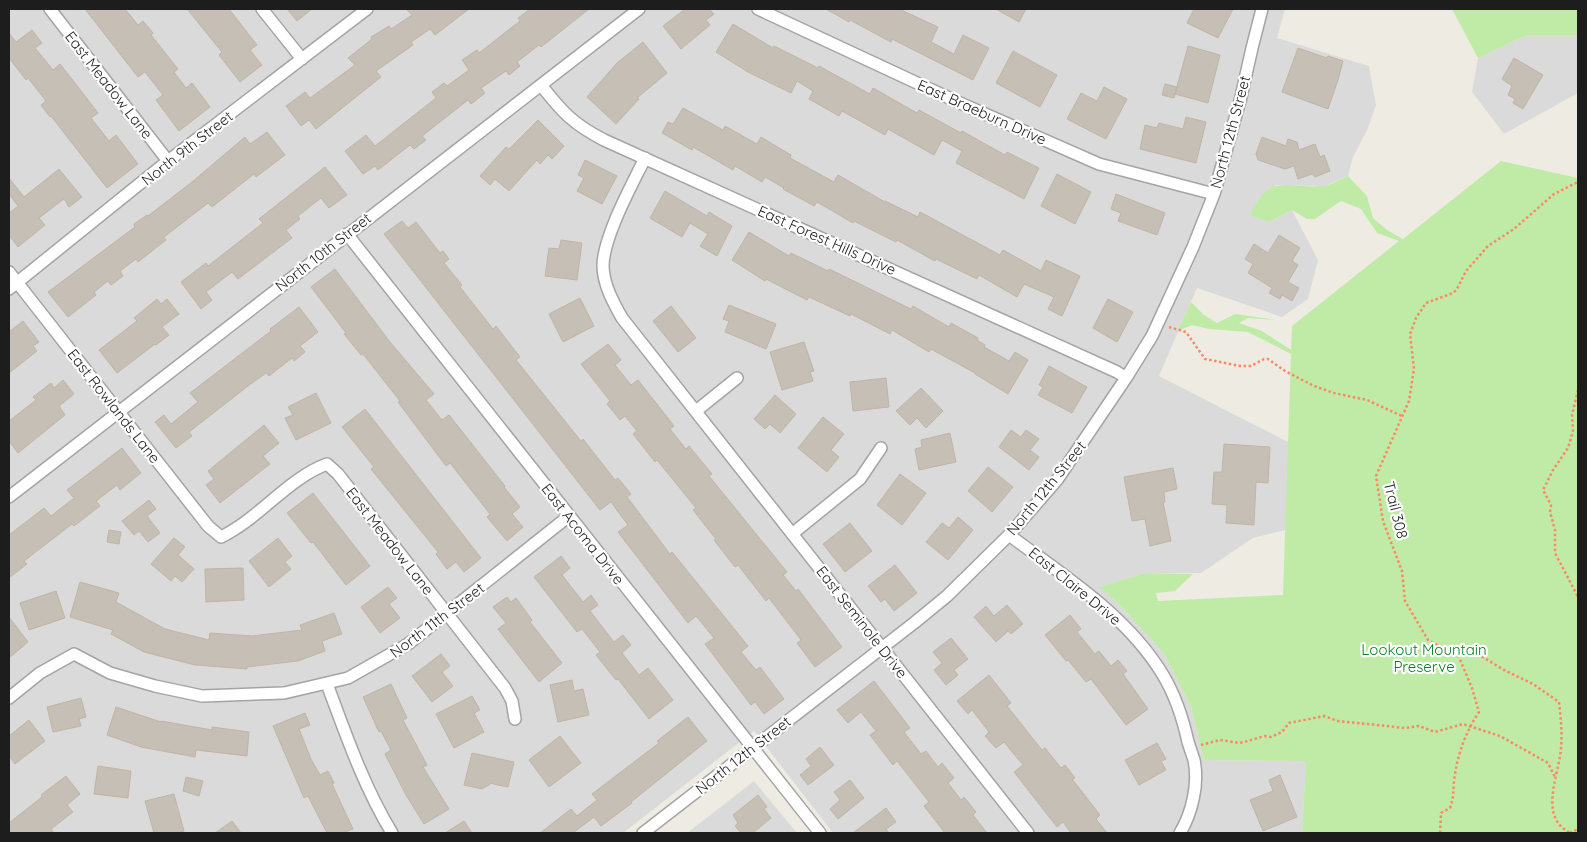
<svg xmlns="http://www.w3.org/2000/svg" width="1587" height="842" viewBox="0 0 1587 842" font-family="Quicksand,sans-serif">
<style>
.residential{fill:#dbdada}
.grass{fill:#bfeba6}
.building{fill:#c6bfb5;stroke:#c1b4a4}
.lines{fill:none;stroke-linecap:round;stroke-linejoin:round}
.minor-casing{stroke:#a4a4a4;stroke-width:14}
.path{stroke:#fe8863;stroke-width:2.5;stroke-dasharray:2.5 2.5;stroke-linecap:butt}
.minor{stroke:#fff;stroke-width:11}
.labels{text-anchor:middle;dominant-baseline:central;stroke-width:4.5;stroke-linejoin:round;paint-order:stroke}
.street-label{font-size:15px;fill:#1d1d1d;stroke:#fff}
.park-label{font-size:15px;fill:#087e21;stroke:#fff}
</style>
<rect width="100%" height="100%" fill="#eeece2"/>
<path class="residential" d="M9,9H1285L1277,38L1369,66L1376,105L1368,128L1353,157L1348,176L1325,186L1276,185L1250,214L1269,222L1292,210L1318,260L1308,299L1282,317L1197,288L1159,376L1288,442L1293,463V528L1253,538L1201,573H1145L1100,587L1118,603L1163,652L1191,707L1204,760L1306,761L1302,833H833L754,731L623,833H9Z
M1527,35H1578V93L1504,134L1472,92L1478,58Z
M754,781L797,833H687Z"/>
<path class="grass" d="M1452,9H1578V35H1527L1478,58Z
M1501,161L1578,178V833H1302L1306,761L1204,760L1191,707L1163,652L1118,603L1099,587L1145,573L1193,574L1175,591L1156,593L1158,601L1283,595L1291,354L1248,332L1209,329L1192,325L1178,331L1191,302L1204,315L1217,323L1235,314L1277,320L1248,318L1239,323L1262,331L1291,350L1292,326L1399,241L1377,233L1361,209L1341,201L1315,219H1307L1292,210L1269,222L1250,215C1269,172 1286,189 1323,186C1331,185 1341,179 1348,176L1367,196L1373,218L1387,230L1403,239Z"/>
<path class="building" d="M85,9H125L138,25L143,21L153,33L151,35L178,69L174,72L186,88L192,83L210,107L179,131L156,100L163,95L145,72L138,77Z
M187,9H229L257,45L250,50L262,65L240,82L219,55L222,52Z
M287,9H312L297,21Z
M406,9H469L435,35L430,29L411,42L413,45L376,71L381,77L316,129L309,120L301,126L286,106L305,92L310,98L355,65L348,58L372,39L371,37L389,26L391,29L412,15Z
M530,9H589L541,47L539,45L517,62L520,66L509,75L506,71L481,88L485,93L471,104L468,100L422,136L426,140L414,149L410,145L378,170L375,166L363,174L345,151L366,135L375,146L436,98L432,92L444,83L447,86L469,70L462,60L477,50L479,53L520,21L518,18Z
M685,9H709L714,14L706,20L710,25L681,49L663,26Z
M826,9H899L938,27L931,42L954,54L963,35L989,48L973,80L892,39L891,42L850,20L849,22Z
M996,9H1026L1019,22Z
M1194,9H1233L1218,38L1187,23Z
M733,24L773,48L774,46L818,68L819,66L870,94L873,88L917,113L919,110L961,133L962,131L1005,155L1007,152L1039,168L1024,199L956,163L962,151L942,140L934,155L888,129L885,135L842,111L839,116L809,99L813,91L797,81L791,93L748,72L716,52Z
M32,30L42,43L35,48L53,70L60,64L71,78L98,113L91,118L109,141L116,135L138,164L107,188L51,116L50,117L41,105L46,101L28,78L26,80L9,58V33L16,42Z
M643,42L667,73L637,98L639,99L616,124L587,97L617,63Z
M1188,46L1220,55L1208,103L1175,94Z
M1298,48L1327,58L1328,56L1343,61L1338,80L1328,109L1282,92Z
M1013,51L1057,75L1040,107L996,83Z
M1514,58L1543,75L1523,109L1513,103L1515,99L1508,95L1512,86L1502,79Z
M1165,84L1177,87L1174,98L1162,95Z
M1104,87L1127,99L1106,139L1067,119L1081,93L1097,101Z
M683,108L723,130L725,126L757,144L761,137L791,155L790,158L834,182L838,175L885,202V201L918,217L920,212L1000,255L1003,250L1041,271L1046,260L1080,276L1062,316L1048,309L1054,297L1024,284L1017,297L979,275L977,279L936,259L935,261L897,240L896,242L854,221L853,223L817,202L814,206L783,189L784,188L765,177L762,182L735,166L733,170L693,147L692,150L662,133L668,122L673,124Z
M1186,117L1206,122L1196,163L1140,149L1145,125L1157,128L1159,123L1183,129Z
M538,120L564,146L552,159L548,155L540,164L537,160L509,191L495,179L490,185L480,176L506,147L509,149Z
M267,132L285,155L256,177L254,174L212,207L208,203L164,237L166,240L138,262L136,259L120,271L123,276L111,285L108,281L94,292L96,295L68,317L48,292L135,227L134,224L147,215L148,216L192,182L245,137L250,144Z
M1262,137L1286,146L1288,139L1297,142L1299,150L1315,144L1320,157L1324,155L1330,171L1315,177L1312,174L1298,179L1294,166L1285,169L1258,160L1256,154Z
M585,160L617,176L602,204L577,191L584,178L578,175Z
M325,167L347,195L329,208L321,198L298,216L300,219L286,230L292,238L238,279L232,272L206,292L212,300L201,309L181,282L206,263L208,266L263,223L259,219Z
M59,169L82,197L69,207L64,199L39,218L45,225L18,247L9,235V213L18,206L9,194V178L24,197Z
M1057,174L1091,192L1075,224L1041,206Z
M665,191L707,216L709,212L732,226L717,256L700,246L708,234L690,223L682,237L650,218Z
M1116,194L1165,213L1157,235L1118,221L1121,213L1111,209Z
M402,221L408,228L416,222L440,253L443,251L449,259L444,263L462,285L460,287L493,329L496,326L520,357L516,360L581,441L583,439L615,480L618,478L631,494L627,497L670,554L672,552L748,646L741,652L756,670L760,667L784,699L764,714L755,702L751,705L705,644L714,638L696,616L688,623L618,532L628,525L611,502L600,510L384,234Z
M749,232L789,256L791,253L828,271L829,269L911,309L913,306L949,327L951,323L978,338L977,340L985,345L984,347L1009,361L1015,352L1028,360L1008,394L975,374V373L931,349L929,352L892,330L890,334L851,314L850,316L809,297L807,300L766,279L765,281L732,260Z
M1279,235L1300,248L1292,261L1298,265L1288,282L1299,288L1292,301L1282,295L1280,299L1269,293L1272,288L1248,273L1253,264L1245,259L1254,244L1268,253Z
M561,240L582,243L577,280L545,276L549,248L559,249Z
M335,269L390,342L434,394L426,400L442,420L449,415L505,486L504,487L520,507L512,514L523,527L507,541L487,517L490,514L450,463L446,466L398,402L400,401L363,354L361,355L344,334L346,333L311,287Z
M580,298L594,326L563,342L549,314Z
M157,299L161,304L167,299L179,314L162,327L169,335L156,345L155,344L117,373L99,350L137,321L134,318Z
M1108,299L1133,312L1117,342L1093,328Z
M729,305L776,324L766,349L725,332L729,321L723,319Z
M671,306L696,338L678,352L653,321Z
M299,307L318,332L300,346L305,352L294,361L292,358L269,376L266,373L248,386L189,432L192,436L176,448L155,422L164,415L171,424L198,402L190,393L271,331L270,329Z
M23,321L39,342L33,346L37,351L9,373V332Z
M804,342L814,371L810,372L813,381L782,390L770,352Z
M608,344L621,360L615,365L631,385L638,380L674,426L670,429L686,449L689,446L712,474L709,476L787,572L783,575L796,591L798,589L842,647L815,667L797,643L801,640L769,598L766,601L738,565L735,567L714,540L716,539L693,510L696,508L657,460L655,462L633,434L637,431L625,416L620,420L607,404L610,401L581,364Z
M1049,366L1087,387L1072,413L1038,395L1043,387L1039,385Z
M886,378L889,407L853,411L850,382Z
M63,380L74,394L59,406L65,415L18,453L9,441V421L36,400L33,397L51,383L54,388Z
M921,388L943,411L926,428L917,418L910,425L896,411Z
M316,393L331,423L296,440L285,418L293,415L288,407Z
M775,395L796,414L780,433L770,424L765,429L754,419Z
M365,409L481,558L464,572L456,562L447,569L436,554L438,552L371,469L374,467L342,427Z
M823,417L844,434L831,450L839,457L827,472L798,448Z
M264,425L279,443L263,456L270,464L220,503L206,485L214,479L208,471Z
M1011,430L1021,437L1026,430L1039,439L1030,450L1039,457L1029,470L999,447Z
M950,433L956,462L919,470L915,449L922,447L921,440Z
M1224,444L1270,447L1268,483L1256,482L1254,525L1226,523L1227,505L1212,504L1214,472H1222Z
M122,448L141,473L120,490L117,485L96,501L100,506L74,526L72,524L24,561L27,564L9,578V535L44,508L51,516L74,498L67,490Z
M988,467L1013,487L992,512L968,491Z
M1173,468L1177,489L1164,492L1165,502H1163L1171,541L1150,546L1145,519L1132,521L1124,477Z
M900,474L926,493L902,525L877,505Z
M313,493L370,566L346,585L313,542L311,543L287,513Z
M149,500L156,509L147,516L160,533L148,542L139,531L134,535L122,521Z
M958,517L973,530L948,560L926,542L942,523L949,528Z
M850,523L872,551L845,572L823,544Z
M109,530L121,532L119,544L107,542Z
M174,538L185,547L178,555L194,569L182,582L175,576L171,581L151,564Z
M278,538L292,556L285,562L291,569L269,587L249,561Z
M561,556L570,568L562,575L583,602L591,595L598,605L590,611L614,642L623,635L631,645L622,653L639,675L648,668L673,700L649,719L618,679L616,680L596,655L600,652L582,629L577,632L534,577Z
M895,565L917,593L894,611L885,599L881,602L868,586Z
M243,568L244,600L206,602L205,569Z
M80,582L119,593L116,602L165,629L209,640L210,633L252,636L302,630L300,625L334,613L342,634L322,641L325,651L298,661L247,667V669L195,665L144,652L111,634L113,630L70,617Z
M388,587L397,598L389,604L400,618L380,633L361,607Z
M56,591L65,618L29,630L20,603Z
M507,597L511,602L516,598L532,620L530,622L562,663L539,682L498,629L506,623L493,607Z
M1007,605L1023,624L1011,634L1008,631L996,642L974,617L986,606L994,616Z
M1070,615L1081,629L1077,632L1095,654L1099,651L1111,666L1118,660L1127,671L1123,674L1148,709L1126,725L1091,679L1086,682L1068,660L1066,661L1045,635Z
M9,617L28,642L9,658Z
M951,638L968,659L954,670L958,675L946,685L934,670L942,663L933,652Z
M441,654L450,666L442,672L453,686L432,702L412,676Z
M989,675L1011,703L1007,706L1042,750L1045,748L1061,768L1065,765L1075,778L1072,779L1100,815L1096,819L1107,833H1071L1063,822L1057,827L1014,772L1023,765L1004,742L996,748L985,736L989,732L972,710L968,714L957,701Z
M572,680L574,691L583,689L589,715L558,722L550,685Z
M874,681L910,728L904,732L921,754L926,751L938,767L942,763L954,778L948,783L961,800L964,797L976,812L973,815L987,833H945L924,806L929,802L897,761L893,765L870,735L876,731L861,712L848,723L837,710Z
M391,684L407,718L403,720L427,765L423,767L449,809L424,824L406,795L385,754L391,750L381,731L379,732L363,697Z
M472,696L480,710L474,713L484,732L454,748L436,714Z
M81,698L86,717L79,719L81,726L53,732L47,707Z
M116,707L161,722V721L212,730V727L249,732L247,756L196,750L195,757L141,747L107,735Z
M305,713L310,725L299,729L311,759L320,775L328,771L334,783L332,784L353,829L343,833H327L308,796L304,798L273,726Z
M688,717L707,741L631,802L632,803L601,826L594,817L573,833H540L571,809L577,816L597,800L592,794L659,743L657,741Z
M29,720L45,741L15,764L9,756V736Z
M560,736L581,763L549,787L529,760Z
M1157,743L1166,759L1161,761L1166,770L1139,785L1125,760Z
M820,747L834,765L808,785L800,775L811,766L806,759Z
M472,753L514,762L508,787L493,784L492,783L482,789L464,785Z
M98,766L131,771L128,798L94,794Z
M1280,775L1297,817L1263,831L1250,800L1273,791L1269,780Z
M66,776L80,794L67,805L73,812L51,829L54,833H12L9,829V823L42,797L41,795Z
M186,777L203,781L199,796L183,791Z
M850,780L864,798L838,819L830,809L840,800L834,792Z
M174,794L184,831L174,833H154L145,801Z
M758,795L767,807L764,809L771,818L753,833H741L735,826L738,823L733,815Z
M886,808L896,822L886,829L889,833H853Z
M232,821L241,833H215Z
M464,821L472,833H445Z"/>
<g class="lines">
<g class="minor-casing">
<path id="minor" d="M50,9L168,161
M262,9L302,59
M758,9L960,103L1099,164L1214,194
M541,85C562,112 573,124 604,140L1117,372L1126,378
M645,158C632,185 604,235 603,265C603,284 613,302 622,318L1028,833
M347,234L820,833
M9,272L208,526L221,537C260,518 287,479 327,464L338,474L505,688L512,701L515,719
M9,289L168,161L367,9
M696,411L737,378
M9,497L639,9
M792,534L860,479L881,448
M1009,535C1064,576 1127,615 1163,675C1175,695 1183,719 1188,742C1190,748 1192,754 1194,760C1199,784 1192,813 1180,833
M327,684C346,735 364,787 392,833
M9,698L40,673L74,654L110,673L155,686L202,696L284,693L348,678L408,644L569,516
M643,833L914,623L947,596L1009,535L1057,480L1126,378L1152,336L1193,247L1214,194L1241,97L1252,48L1262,9"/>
</g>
<path class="path" d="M1169,327L1186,332L1205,359L1240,366H1251L1264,359H1268L1285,371L1314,386L1334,393L1367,400L1402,416
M1578,390L1572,415L1573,431L1568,448L1553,470L1543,490L1551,505L1550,512L1555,530V553L1578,597
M1452,653L1481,656L1504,670L1533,684L1559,702C1561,720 1563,738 1560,756C1556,782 1540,819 1571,833
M1201,745L1220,740L1240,743L1265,736L1271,737L1282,732L1289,723L1324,716L1338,721L1405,728L1419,726L1435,732L1463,724L1500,736L1548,763L1555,777
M1440,833L1441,813L1450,808C1454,798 1453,791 1454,781C1457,756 1465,733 1479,712L1472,688L1459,657L1428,640L1405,601L1402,571L1383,521L1376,476L1409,401L1414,369L1410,334L1416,318L1426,303L1453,293L1457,289L1466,271L1488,246L1514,229L1554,194L1578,182
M1570,833L1578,829"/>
<use href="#minor" class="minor"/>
</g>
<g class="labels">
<g class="street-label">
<text transform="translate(109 85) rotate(52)">East Meadow Lane</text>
<text transform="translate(982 112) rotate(24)">East Braeburn Drive</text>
<text transform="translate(1230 132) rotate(-75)">North 12th Street</text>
<text transform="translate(187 148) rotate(-38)">North 9th Street</text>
<text transform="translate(827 240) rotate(24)">East Forest Hills Drive</text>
<text transform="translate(323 252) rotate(-38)">North 10th Street</text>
<text transform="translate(114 406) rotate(52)">East Rowlands Lane</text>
<text transform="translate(1046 488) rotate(-51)">North 12th Street</text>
<text transform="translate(1396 510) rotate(76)">Trail 308</text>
<text transform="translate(583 534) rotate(52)">East Acoma Drive</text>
<text transform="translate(390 541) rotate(52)">East Meadow Lane</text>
<text transform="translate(1075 586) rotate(39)">East Claire Drive</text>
<text transform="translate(437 620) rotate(-37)">North 11th Street</text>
<text transform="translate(862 622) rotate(52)">East Seminole Drive</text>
<text transform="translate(743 755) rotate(-38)">North 12th Street</text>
</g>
<g class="park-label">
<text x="1424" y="649">Lookout Mountain<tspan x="1424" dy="17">Preserve</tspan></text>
</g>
</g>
<rect width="1587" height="842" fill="none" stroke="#1d1d1d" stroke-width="20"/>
</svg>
